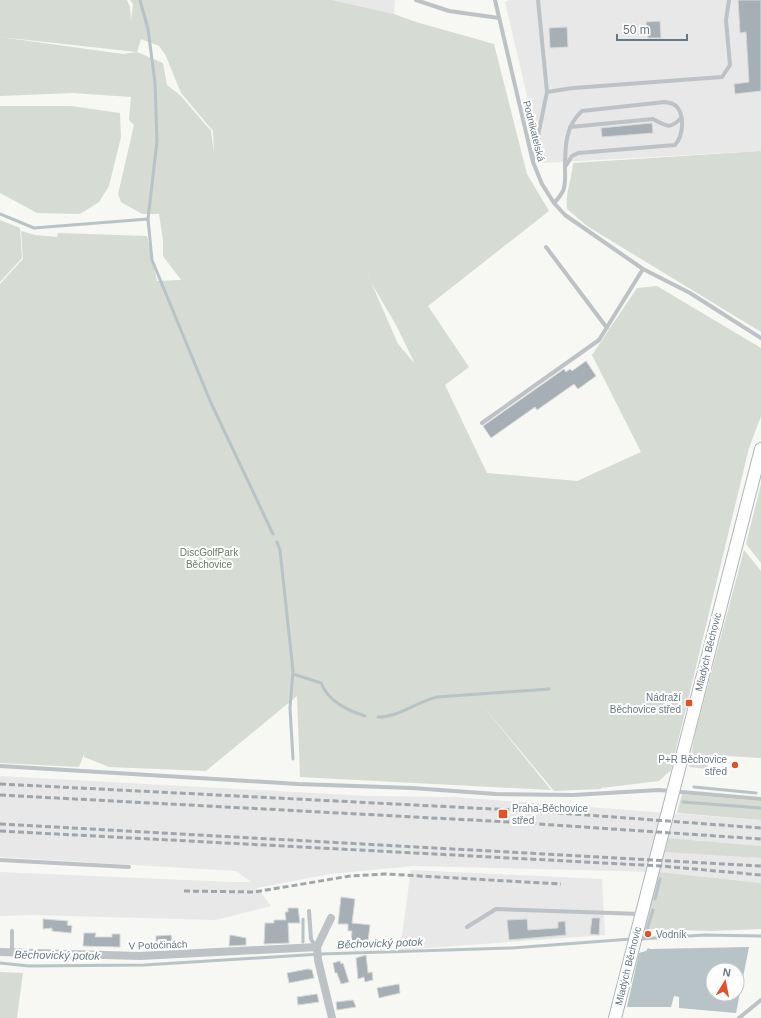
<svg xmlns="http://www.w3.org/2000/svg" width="761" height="1018" viewBox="0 0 761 1018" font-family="Helvetica,sans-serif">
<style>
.built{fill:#e7e8e7}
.green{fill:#d6dbd3;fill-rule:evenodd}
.water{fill:#b7c3c7;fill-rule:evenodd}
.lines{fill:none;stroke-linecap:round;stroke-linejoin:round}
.stream{stroke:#b7c3c7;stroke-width:3}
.building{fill:#a6afb5;stroke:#d8d8d6}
.secondary-casing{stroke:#b0b6ba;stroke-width:14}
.lane{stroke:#bdc2c6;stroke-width:4}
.street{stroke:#bdc2c6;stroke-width:8}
.secondary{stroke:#fff;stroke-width:12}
.rail{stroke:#9fa6ab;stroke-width:3;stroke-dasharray:6 3;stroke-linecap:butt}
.poi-dot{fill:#e0532a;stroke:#fff;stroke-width:1.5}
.labels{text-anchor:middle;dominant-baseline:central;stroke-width:4;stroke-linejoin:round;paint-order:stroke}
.street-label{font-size:10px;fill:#667784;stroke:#fff}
.park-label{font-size:10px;fill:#697b65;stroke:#fff}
.poi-label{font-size:10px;fill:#667784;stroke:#fff;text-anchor:end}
.water-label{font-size:11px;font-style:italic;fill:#627880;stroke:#fff}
</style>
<rect width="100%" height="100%" fill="#f7f7f3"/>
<path class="built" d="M332,0H395L394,14Z
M509,0H761V151L543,163L505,2Z
M0,776L368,796L454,797L761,820V846L668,838L665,851L761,858V883L659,872L413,866L330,874L257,888L271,906L216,920L34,915L0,916V872L232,882H251L236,871L0,857Z
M411,870L602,879L605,935L400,950Z"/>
<path class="green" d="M0,0H127L130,7L131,21L133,4L130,0H332L394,14L416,22L494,44L527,174L549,211L428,306L469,367L445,385L487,473L577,481L641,452L592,355L637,288L657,286L761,348V416L749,448L671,770L659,781L601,788V789L554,791L479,701L551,790L300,777L297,696L206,771L109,767L84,757V754L79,767L0,763V284L23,259L21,231L35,235L57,237L53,252L58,233L147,236L157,281L181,280L163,256V240L159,214H142L121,202L118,194L134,125L129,120L131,97L73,93L0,96V37L123,54L137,52L163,63L167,85L180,95L211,131L214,154L213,131L181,93L165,54L159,46L141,39L137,52L0,37ZM357,250L372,284L396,325L415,364L398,344Z
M0,106H71L120,113L121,137L109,186L99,202L80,214L37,213L0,193Z
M761,151V332L587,226L567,209C565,194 572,178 573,163Z
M0,220L20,228L22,258L0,282Z
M761,484V563L746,544Z
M744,550L761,571V758L710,755L707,769L689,767L695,734Z
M682,794L761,801V820L677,813Z
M668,838L761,846V858L665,852Z
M659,872L761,883V929L712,931L644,929Z
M0,972L23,973L17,1018H0Z"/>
<path class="water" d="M749,947L736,1013L679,1008V997L674,996L671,1007H627L639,953L646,951L648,948L650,949ZM713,970H737V994H713Z"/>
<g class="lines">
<path class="stream" d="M140,0L148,29L155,83L157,141L148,219L152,260L211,403L273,534
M0,214L34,228L148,219
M277,542L280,550L293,671L290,708L293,759
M293,674L321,683C329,702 347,710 365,716
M378,717C400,717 416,702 437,697L549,689
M694,787L756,793
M683,802L761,808
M655,899L660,879
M303,919V942
M639,939L705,935L761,936
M644,939L653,910
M0,963L29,966L144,965L321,954L512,948L631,939"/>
</g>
<path class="building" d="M738,0H761V91L735,94L734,84L749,82L746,32L740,33Z
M660,21L661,38H648L646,22Z
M567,27L568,47L550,48L549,28Z
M652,123L653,133L602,137L601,128Z
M586,361L596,376L578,389L574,384L537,410L535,407L491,438L483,426L564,369L566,372L570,369L572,371Z
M341,897L355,899L352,923L370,925L367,949L353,947V944L351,943L352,931H348V924H338Z
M288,908H298L300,923H288L289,943L264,944L265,923H274V920H286L285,912H288Z
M592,918H600L599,935L590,934Z
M43,919L68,921L67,925L72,926L71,933L52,931V928L43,929Z
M527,919L528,930L558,928V922L565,921L566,935L509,940L507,920Z
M84,933H96L95,937H112V934H120V947L83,946Z
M171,935L172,946L156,948V936Z
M230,935L246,938V945L229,946Z
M366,955L368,973L372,972L373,980L365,982L364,977L358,979L356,958Z
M340,961L341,964L343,963L349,982L341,984L337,973H335L333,963Z
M308,969L312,970L314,978L289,983L287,973Z
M399,984L400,993L379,998L377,988Z
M317,994L319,1002L298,1005L297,997Z
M353,1000L356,1007L337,1010L336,1002Z"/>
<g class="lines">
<g class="secondary-casing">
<path id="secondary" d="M615,1018L761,449"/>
</g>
<path class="lane" d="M416,0L449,11L499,18
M495,0L533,162L542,184L554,203L565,215L643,269L690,293L761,338
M547,92L573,88L722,77L730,65L726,20L729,0
M570,127L653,119C666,126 670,130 681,118
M533,160L547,92L538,0
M554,203C557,200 561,195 563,191C566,184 565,176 565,169C565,148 565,126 582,111L665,102C669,103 674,103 677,107C685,116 683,136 675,145L578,153L572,156L565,167
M546,247L607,328
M482,423L599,340L643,269
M0,766L298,784L412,788L496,794L573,795L659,790L761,799
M0,860L129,867
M309,911L311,939L316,947
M467,927L496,909L641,914
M12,952V931
M739,1018L761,1000"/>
<path class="street" d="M331,918L317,947L318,960L332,1018
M0,952L140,956L317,947"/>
<use href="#secondary" class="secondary"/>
<path class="rail" d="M0,784L533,811L761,828
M0,795L509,822L761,839
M0,824L761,866
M0,831L661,866L761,875
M184,891L255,892L350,876L385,874L561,884"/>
</g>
<g class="poi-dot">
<rect x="685" y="699" width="8" height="8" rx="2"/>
<circle cx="735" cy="765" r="4"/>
<rect x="498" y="809" width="10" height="10" rx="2"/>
<circle cx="648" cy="934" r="4"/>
</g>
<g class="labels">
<g class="street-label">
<text transform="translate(534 131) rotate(76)">Podnikatelská</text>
<text transform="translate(708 652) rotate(-76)">Mladých Běchovic</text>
<text transform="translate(158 945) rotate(-2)">V Potočinách</text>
<text transform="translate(628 966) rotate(-76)">Mladých Běchovic</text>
</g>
<g class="park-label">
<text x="209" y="552">DiscGolfPark<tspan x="209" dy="12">Běchovice</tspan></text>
</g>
<g class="poi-label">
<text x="681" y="697">Nádraží<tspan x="681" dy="12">Běchovice střed</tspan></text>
<text x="727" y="759">P+R Běchovice<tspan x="727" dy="12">střed</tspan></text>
<text x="512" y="808" text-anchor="start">Praha-Běchovice<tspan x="512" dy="12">střed</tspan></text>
<text x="656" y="934" text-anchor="start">Vodník</text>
</g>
<g class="water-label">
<text transform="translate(380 943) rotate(-2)">Běchovický potok</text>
<text transform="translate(57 955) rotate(1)">Běchovický potok</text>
</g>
</g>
<g transform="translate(725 982) rotate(10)"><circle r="19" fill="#ffffff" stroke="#c2c9ce"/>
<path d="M0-3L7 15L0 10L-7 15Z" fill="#e0532a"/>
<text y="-6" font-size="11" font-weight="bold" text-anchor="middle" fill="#667784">N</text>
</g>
<path d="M617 34v6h70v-6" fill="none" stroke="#667784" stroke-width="2"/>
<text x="623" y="34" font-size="12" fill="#667784" stroke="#ffffff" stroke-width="3" paint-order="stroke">50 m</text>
</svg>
